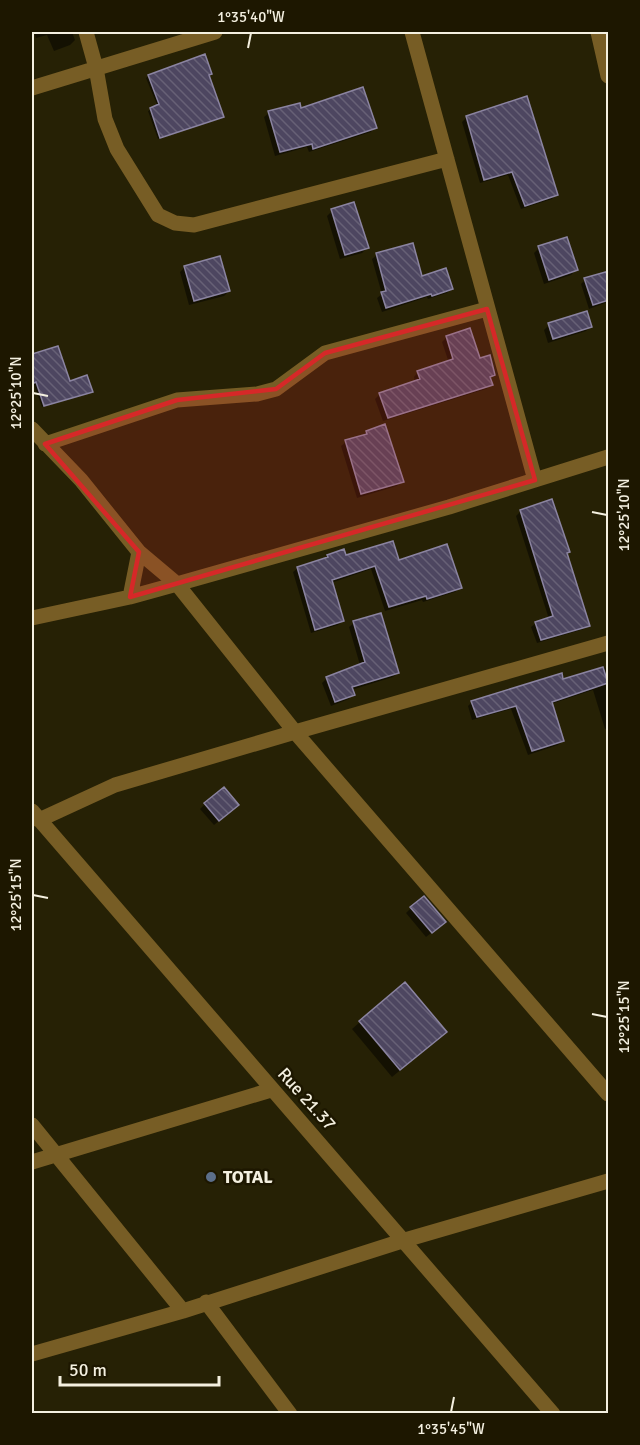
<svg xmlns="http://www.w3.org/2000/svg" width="640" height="1445" viewBox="0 0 640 1445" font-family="Signika,sans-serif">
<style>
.shadow{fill:#0007}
.building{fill:url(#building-back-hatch);stroke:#8b84a1;stroke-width:1.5}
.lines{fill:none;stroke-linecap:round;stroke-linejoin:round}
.minor{stroke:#775d25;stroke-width:15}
.marked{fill:#d62828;fill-opacity:0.2;stroke:#d62828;stroke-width:4.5;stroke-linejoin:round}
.ticks{fill:none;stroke:#f4f0e0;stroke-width:2}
.service-dot{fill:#5c6f8a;stroke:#1d1700;stroke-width:2}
.labels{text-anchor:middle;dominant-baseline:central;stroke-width:5;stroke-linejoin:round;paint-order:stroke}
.street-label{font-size:18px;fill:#f4f0e0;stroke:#1d1700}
.poi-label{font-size:18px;font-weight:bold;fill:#f4f0e0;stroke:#1d1700;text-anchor:start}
.neatline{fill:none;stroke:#f4f0e0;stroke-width:2}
.ticks-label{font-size:15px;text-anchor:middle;fill:#f4f0e0}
</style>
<defs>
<pattern id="building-back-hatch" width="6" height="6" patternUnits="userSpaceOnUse" patternTransform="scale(1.5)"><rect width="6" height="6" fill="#4d4660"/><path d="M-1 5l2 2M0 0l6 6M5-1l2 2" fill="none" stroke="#676176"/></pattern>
</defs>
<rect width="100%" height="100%" fill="#262105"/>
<path class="shadow" d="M34,32H72L75,40L70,45L54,51L47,35L36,38Z
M149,76H208L222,117L158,139L148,111L158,107L146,78Z
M300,110L375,127L371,132L309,152L307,147L275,156L264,117L269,113Z
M467,117L556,195L552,199L521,209L508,175L480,183L462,122Z
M332,211L367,248L362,253L340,259L327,216Z
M539,248L576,270L571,275L544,284L534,253Z
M377,255L421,278L452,289L447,293L428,299L427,297L382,312L377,298L382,294L372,259Z
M185,267L229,291L224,296L189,305L180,272Z
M608,272V302L589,309L581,284L585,280Z
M549,325L591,326L586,331L548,343L544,330Z
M447,337L479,359L494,375L489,379L491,385L486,389L383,421L375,399L380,394L415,381L414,377L418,372L449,363L442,342Z
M57,348L69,382L91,392L42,407L32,379V356Z
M366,432L402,481L397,486L357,498L341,446L346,442L362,437Z
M521,511L565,554L589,625L584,629L537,643L531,627L536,623L549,619L516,516Z
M328,556L398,561L460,587L455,592L423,602L422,600L385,611L371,569L331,583L343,621L338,625L311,633L293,572L298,568L325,559Z
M354,623L398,673L393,677L351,690L353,694L349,699L331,706L322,683L327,678L360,665L349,627Z
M608,667V728L605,729L593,690L551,704L563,741L558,745L528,755L511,709L472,720L468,706L472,702L563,681Z
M205,804L232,810L214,825L200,809Z
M411,908L439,927L426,937L406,913Z
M360,1022L438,1039L392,1077L352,1029Z"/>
<path class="building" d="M205,54L212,74L209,75L224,117L160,138L150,108L159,104L148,75Z
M363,87L377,128L313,149L312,144L280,152L268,111L300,103L301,108Z
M527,96L558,195L525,206L512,172L484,180L466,116Z
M354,202L369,248L345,255L331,209Z
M567,237L578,270L549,280L538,246Z
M413,243L422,276L446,268L453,289L432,296L431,294L386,308L381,292L386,291L376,253Z
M220,256L230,291L194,301L184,266Z
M609,271V300L593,305L584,278Z
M587,311L592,327L553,339L548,323Z
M470,328L480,358L490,355L495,375L490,377L493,385L388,418L379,393L420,379L417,371L453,359L446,336Z
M58,346L70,381L87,375L93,392L44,406L36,382L32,384V354Z
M385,424L404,482L361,494L345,440L367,434L366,431Z
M552,499L570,552L567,553L590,626L541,640L535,622L553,616L520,510Z
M393,541L399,560L447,544L462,588L427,599L426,596L389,607L375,566L332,580L344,621L315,630L297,567L328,557L327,555L344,549L346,555Z
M381,613L399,673L352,687L355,695L335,702L326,677L365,662L353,621Z
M603,667L608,683L552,702L564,741L532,751L516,706L477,717L471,701L562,673L563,679Z
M224,787L239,805L219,821L204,803Z
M424,896L446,922L432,933L410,907Z
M405,982L447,1032L400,1070L359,1021Z"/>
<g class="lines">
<path class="minor" d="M86,32L96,68L105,119L117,149L158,215L175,223L194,225L447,159
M412,32L535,480
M598,32L608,76
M32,88L215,32
M32,429L81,480L139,552L130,597
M45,444L177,400L257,394L276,389L325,353L487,309
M139,552L177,584L295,732L608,1094
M32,618L130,597L177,584L449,507L608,457
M32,811L553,1414
M39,820L115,785L295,732L608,643
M32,1125L183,1311
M32,1162L271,1090
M206,1302L290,1414
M32,1354L183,1311L405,1240L608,1181"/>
</g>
<path class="marked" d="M487,309L535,480L130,597L139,552L45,444L177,400L276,389L325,353Z"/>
<path class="ticks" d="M248,48L251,33M33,393L48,396M592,512L607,515M33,895L48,898M592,1014L607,1017M451,1412L454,1397"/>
<circle class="service-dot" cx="211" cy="1177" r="6"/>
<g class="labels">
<g class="street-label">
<text transform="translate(307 1099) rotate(48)">Rue 21.37</text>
</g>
<g class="poi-label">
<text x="223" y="1177">TOTAL</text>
</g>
</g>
<rect width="640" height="1445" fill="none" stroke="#1d1700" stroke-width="66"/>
<path d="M60 1376v9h159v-9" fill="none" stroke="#f4f0e0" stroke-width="3"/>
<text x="69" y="1376" font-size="18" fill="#f4f0e0" stroke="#1d1700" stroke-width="4.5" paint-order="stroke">50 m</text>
<rect x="33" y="33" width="574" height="1379" class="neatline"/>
<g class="ticks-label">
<text x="251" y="22">1°35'40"W</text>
<text transform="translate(16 393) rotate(-90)" y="5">12°25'10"N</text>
<text transform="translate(624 515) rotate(-90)" y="5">12°25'10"N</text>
<text transform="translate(16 895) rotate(-90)" y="5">12°25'15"N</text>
<text transform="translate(624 1017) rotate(-90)" y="5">12°25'15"N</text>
<text x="451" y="1434">1°35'45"W</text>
</g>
</svg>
